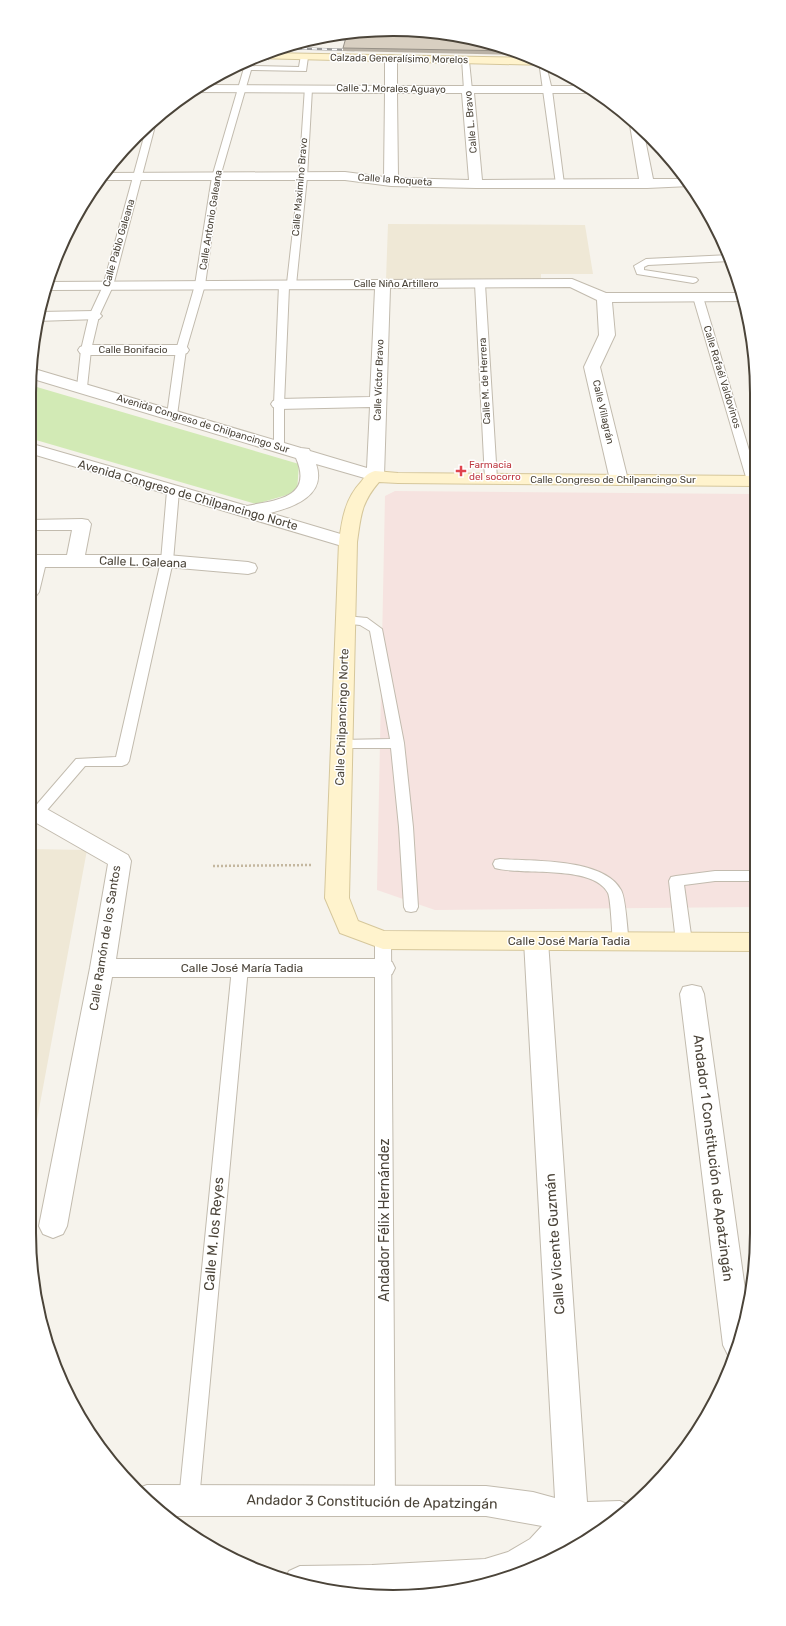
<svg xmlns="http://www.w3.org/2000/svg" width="786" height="1626" viewBox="0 0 786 1626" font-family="Rubik,sans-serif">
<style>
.education{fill:#efe8d6}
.medical{fill:#f6e3e0}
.green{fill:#d2eab5}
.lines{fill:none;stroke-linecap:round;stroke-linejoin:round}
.lane-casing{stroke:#c2bbae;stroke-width:2}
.street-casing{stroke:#c2bbae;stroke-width:2}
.secondary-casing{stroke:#d6c79b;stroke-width:2}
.path{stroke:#c4b79f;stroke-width:2.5;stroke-dasharray:2 2;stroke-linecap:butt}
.lane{fill:#fff;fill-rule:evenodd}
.street{fill:#fff;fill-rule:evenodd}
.secondary{fill:#fff3cd;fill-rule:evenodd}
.rail-casing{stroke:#9a9a9a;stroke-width:2.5}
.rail{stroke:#fff;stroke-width:1.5;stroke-dasharray:5;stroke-linecap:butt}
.path-bridge{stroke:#c4b79f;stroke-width:1.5;stroke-dasharray:1 1;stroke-linecap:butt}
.wall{fill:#bab2a6}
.building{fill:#d8cfc1;stroke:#979187}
.health-dot{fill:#e0444e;stroke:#fff;stroke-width:1.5}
.labels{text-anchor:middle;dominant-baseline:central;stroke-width:3;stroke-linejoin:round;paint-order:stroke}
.far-street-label{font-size:10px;fill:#4b4439;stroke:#fff}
.far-health-label{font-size:10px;fill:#be3a42;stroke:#fff;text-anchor:start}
.street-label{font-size:12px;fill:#4b4439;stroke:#fff}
.near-street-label{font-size:14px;fill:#4b4439;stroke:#fff}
.rim{fill:none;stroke:#4b4439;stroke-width:2}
</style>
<rect width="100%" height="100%" fill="#f6f3ec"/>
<path class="education" d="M388,224L585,225L593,274H541V281L386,280Z
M29,849L87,850L32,1147H29Z"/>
<path class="medical" d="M395,491L752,494L754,505L756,907L435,910L377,890L385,496Z"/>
<path class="green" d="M30,385L299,464L297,492L256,504L29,438Z"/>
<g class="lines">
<g class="lane-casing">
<path id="lane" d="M382,30H407L440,34L437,35L363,34L360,32Z
M301,55H307L308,57L306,71L251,70L220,177L205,285L186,350L177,415L172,418L168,417L167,415L176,350L195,285L212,177L244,68L248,66L299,67Z
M462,59H468L469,61L472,90L468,92L464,90Z
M539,61L546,65L552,90L564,184L560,187L556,184Z
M305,87H308L312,89L307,177L296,285L294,287H289L284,404V447L279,450L274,447V404L279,285L281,283H287L299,177Z
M155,120L156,122L113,286L99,316L91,350L87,387L86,389H78L77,387L81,350L89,316L103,286L147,126Z
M730,255V261L648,265L644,267V270L696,278L698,280L696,282L693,283L637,274L634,266L646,259Z
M480,281L485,284L497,479L491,482L485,479L475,284Z
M698,294L703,297L754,467V487L750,486L748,484L693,297Z
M173,488L179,491L173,561L129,761L127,764L122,766H85L42,816L37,818L32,816L30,813L32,810L76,759L116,757L161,561L167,491Z
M345,616L367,618L382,629L404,743L413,827L418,907L416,911L411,912L406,911L404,907L399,827L391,748H341L336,747L334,744L336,741L341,740L390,739L370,631L360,625L341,623L339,620L341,617Z
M500,859C532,861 604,858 621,890C626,899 627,930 629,942L626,946L621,948L616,946L613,942C612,933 611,900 608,893C593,864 522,876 495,868L493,864L495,860Z
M715,871H756V881H715L684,885L692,942L689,946L684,948L679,946L676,942L669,881L671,877L676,876Z
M383,934L388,936L391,940L395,1500L392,1507L385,1510L378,1507L375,1500V940L378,936Z
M240,962L245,964L248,968L199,1500L196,1507L189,1510L182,1507L179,1500L232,968L235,964Z
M572,1510L579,1513L582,1520L584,1541L566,1552C561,1541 560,1524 565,1513Z"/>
</g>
<g class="street-casing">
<path id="street" d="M391,55L395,56L397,59V86H584L594,93H474L482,180L639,179L630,125L632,122L644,134L653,179H686L690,186L647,188H476L391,186L345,180H99L105,173L345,172L384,177L385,93L189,92L200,85L385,86V59L387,56ZM397,93H462L469,180L398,178Z
M572,279L606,293H740L742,301L612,302L615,335L600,367L628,480L625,484L619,485L613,484L610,480L584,367L599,335L597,300L570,287L390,288L384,476L381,480L375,481L316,464C327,495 294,507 270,513L354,538L357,542L354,546L348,548L342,546L29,453V443L247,506C274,500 314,499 296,458L30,378L31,368L301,448L309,449L310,451L367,468L370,407L279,409L273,407L271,404L273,401L279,399L370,397L375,289L47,290H46L48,282Z
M94,311L99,313L102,316L99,319L36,321L39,312Z
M86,345H181L187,347L189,350L187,353L181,355H86L80,353L78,350L80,347Z
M82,519L88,520L91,524L85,555H167L248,562L255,564L257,568L255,572L248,574L167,567H45L39,592L36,596L29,598V559L30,557L37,555H67L72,530H29V520Z
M29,805L45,808L128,855L131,861L116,959H383L392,962L395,968L392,974L383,977H112L67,1226L63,1234L53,1238L43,1234L39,1226L90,968L108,864L33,821H29Z
M536,932L544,935L548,941L587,1502L620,1501L631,1506L614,1522L596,1533L579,1534L554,1559L442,1593L322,1590L286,1577L289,1571L300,1566L372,1565L485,1559L508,1552L530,1539L542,1526L486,1516H165L153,1507L136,1489L147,1485L486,1486L533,1492L555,1498L524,941L528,935Z
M692,985L701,987L704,994L748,1311L734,1357L728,1355L723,1345L680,994L683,987Z"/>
</g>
<g class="secondary-casing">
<path id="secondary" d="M267,53L535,58L546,65L251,58Z
M375,471L398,473L754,476V486L398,483L379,482C361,503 361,515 357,542L349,898L358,921L384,931L756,933V951L383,949L340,933L325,898L339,542C342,519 345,499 361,482C365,476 368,473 375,471Z"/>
</g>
<path class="path" d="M213,866L313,865"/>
<use href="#lane" class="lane"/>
<use href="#street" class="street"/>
<use href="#secondary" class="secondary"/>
<g class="rail-casing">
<path id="rail" d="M311,39L356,40
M282,48L354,50"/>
</g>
<use href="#rail" class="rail"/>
<path class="path-bridge" d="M268,60L270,52"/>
</g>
<path class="wall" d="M464,36L527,55L343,51V48Z"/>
<path class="building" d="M363,32L434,33L464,36L515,51L343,48L347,34Z"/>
<path class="health-dot" d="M459 465h4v4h4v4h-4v4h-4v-4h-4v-4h4z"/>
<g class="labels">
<g class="far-street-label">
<text transform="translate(399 59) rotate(1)">Calzada Generalísimo Morelos</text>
<text transform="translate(391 89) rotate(1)">Calle J. Morales Aguayo</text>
<text transform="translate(471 122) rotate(-95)">Calle L. Bravo</text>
<text transform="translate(395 180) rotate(4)">Calle la Roqueta</text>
<text transform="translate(300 187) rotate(-85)">Calle Maximino Bravo</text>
<text transform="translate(211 220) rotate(-81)">Calle Antonio Galeana</text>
<text transform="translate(119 243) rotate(-74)">Calle Pablo Galeana</text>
<text x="396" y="284">Calle Niño Artillero</text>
<text x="133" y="350">Calle Bonifacio</text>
<text transform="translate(722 377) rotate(73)">Calle Rafaél Valdovinos</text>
<text transform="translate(379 380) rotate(-88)">Calle Víctor Bravo</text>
<text transform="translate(485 381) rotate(-93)">Calle M. de Herrera</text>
<text transform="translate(603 412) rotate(77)">Calle Villagrán</text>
<text transform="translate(203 424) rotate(17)">Avenida Congreso de Chilpancingo Sur</text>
<text x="613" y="480">Calle Congreso de Chilpancingo Sur</text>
</g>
<g class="far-health-label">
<text x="469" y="465">Farmacia<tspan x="469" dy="12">del socorro</tspan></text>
</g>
<g class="street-label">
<text transform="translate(188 495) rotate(16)">Avenida Congreso de Chilpancingo Norte</text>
<text transform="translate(143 562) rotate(2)">Calle L. Galeana</text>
<text transform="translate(342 717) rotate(-88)">Calle Chilpancingo Norte</text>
<text transform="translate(105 938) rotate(-81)">Calle Ramón de los Santos</text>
<text x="569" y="941">Calle José María Tadia</text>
<text x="242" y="968">Calle José María Tadia</text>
</g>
<g class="near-street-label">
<text transform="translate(713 1158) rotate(83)">Andador 1 Constitución de Apatzingán</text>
<text transform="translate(384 1220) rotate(-90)">Andador Félix Hernández</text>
<text transform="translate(214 1234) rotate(-85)">Calle M. los Reyes</text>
<text transform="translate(555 1244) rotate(-94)">Calle Vicente Guzmán</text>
<text transform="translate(372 1502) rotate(1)">Andador 3 Constitución de Apatzingán</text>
</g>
</g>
<path d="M0 0H786V1626H0ZM393 36H393A357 357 0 0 1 750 393V1233A357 357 0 0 1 393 1590H393A357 357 0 0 1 36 1233V393A357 357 0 0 1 393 36Z" fill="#fff" fill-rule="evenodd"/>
<path class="rim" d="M393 36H393A357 357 0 0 1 750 393V1233A357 357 0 0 1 393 1590H393A357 357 0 0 1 36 1233V393A357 357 0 0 1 393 36Z"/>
</svg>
